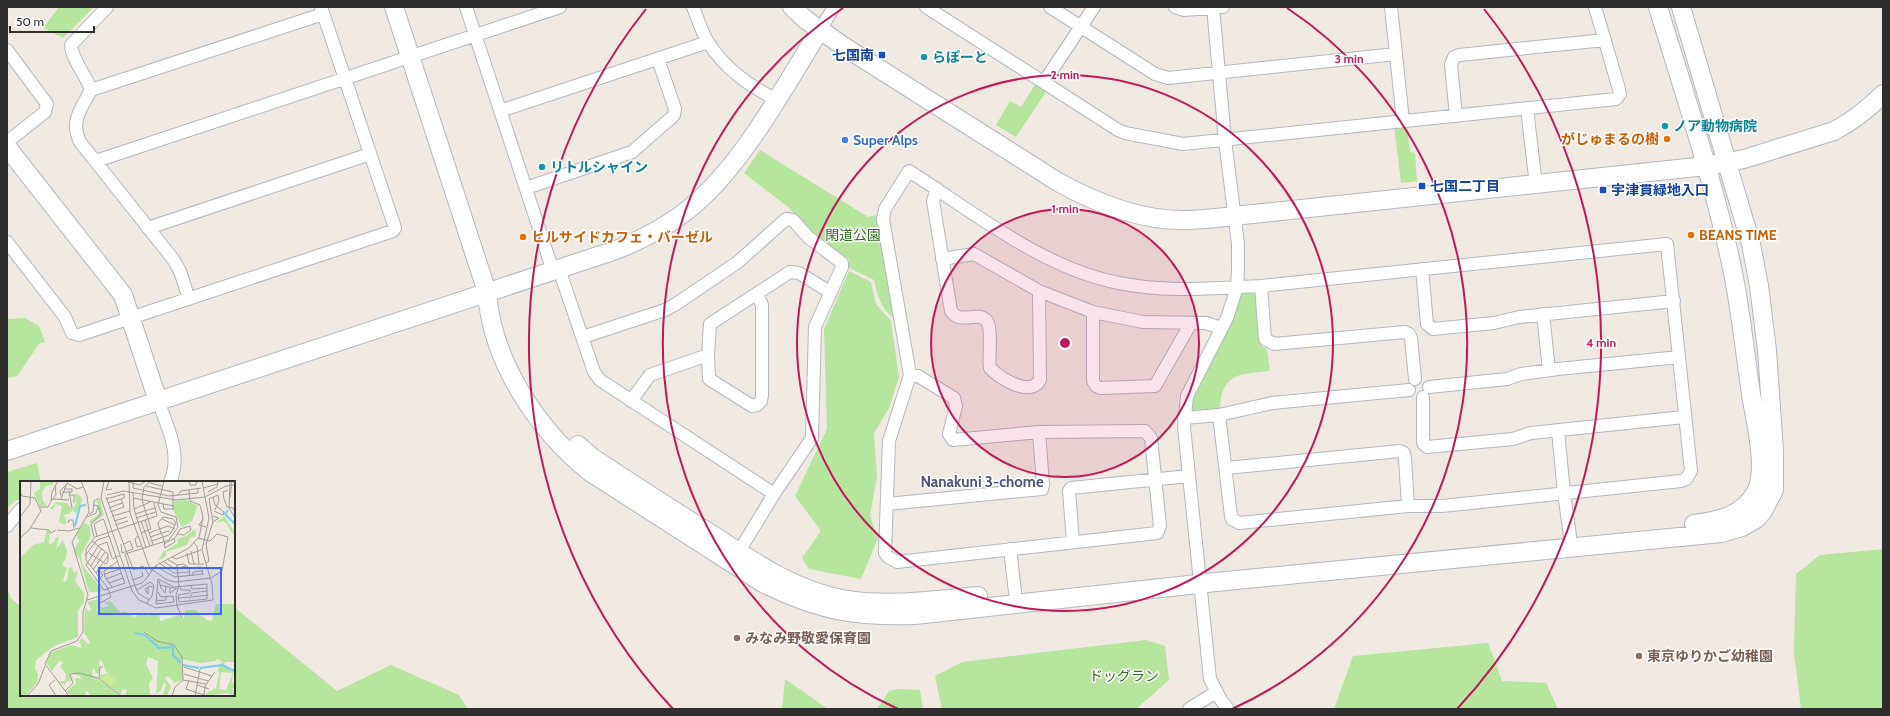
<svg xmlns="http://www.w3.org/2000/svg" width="1890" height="716" viewBox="0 0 1890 716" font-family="Cabin,'Noto Sans JP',sans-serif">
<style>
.green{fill:#b6e59e}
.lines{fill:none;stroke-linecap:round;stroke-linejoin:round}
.street-casing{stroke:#b4b7c1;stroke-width:14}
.secondary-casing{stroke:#b4b7c1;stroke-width:20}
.street{stroke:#fff;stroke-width:12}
.secondary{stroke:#fff;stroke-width:18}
.ring{fill:none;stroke:#c2185b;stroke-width:2}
.transit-dot{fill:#1a4fb4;stroke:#fff;stroke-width:1.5}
.culture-dot{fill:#0f9aa8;stroke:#fff;stroke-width:1.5}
.food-dot{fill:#e8710a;stroke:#fff;stroke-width:1.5}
.shop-dot{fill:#3f7fe0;stroke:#fff;stroke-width:1.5}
.education-dot{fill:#8d6e63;stroke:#fff;stroke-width:1.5}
.labels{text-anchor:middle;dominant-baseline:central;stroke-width:3;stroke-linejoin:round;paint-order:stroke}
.transit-label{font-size:14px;font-weight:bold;fill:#164399;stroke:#fff;text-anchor:start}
.culture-label{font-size:14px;font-weight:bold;fill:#0d838f;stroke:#fff;text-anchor:start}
.food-label{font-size:14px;font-weight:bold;fill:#c56008;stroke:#fff;text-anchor:start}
.shop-label{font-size:14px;font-weight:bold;fill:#366cbe;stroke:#fff;text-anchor:start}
.park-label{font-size:14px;fill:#2c6e1b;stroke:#fff}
.education-label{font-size:14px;font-weight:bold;fill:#785e54;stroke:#fff;text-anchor:start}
.neighbourhood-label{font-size:15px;font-weight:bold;fill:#4d5680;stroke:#fff}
.inset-river{fill:none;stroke:#75cff0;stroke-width:2}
.inset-road{fill:none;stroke:#a29e99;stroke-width:1}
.view{fill:#4264fb;fill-opacity:0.15;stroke:#4264fb;stroke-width:2}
.inset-edge{fill:none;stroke:#2e2e2e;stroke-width:2}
.centre{fill:#c2185b;stroke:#fff;stroke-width:2}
.ring-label{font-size:12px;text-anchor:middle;font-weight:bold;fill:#c2185b;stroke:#fff;stroke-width:3;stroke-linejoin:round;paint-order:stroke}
</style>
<rect width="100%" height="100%" fill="#efe9e1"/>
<path class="green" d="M59,7H94L63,38L43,28Z
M1036,83L1048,89L1016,137L996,125L1010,101L1021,107Z
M1407,125L1410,152L1415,153L1417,181L1401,183L1394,126Z
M760,150L868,217L876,215L893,318C880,307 878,295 874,280L848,267L850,260L817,238L788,207L744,173Z
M849,271L871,282L876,304L891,321L899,377L889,408L874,433L877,477L870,515L878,538L861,579L809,569L802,558L821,531L795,496L827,429L824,329Z
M1244,291H1251L1256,294L1261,345L1267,350L1270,371C1240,374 1221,373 1220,409L1192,411L1190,402L1239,295Z
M25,318L39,326L45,342L39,344L17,376L7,378V319Z
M37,463L41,482H21V498L15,501L7,509V472Z
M1883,549V709H1801L1794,653L1796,574L1820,555Z
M7,589L11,598L21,607V695H234V607L337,691L391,665L459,695L468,709H7Z
M1146,640L1165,646L1169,680L1136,709H942L935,676L962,662Z
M1488,643L1502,681L1546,683L1558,709H1334L1353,656Z
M785,679L828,709H782Z
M898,689L920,690L923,709H877L889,691Z"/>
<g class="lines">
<g class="street-casing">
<path id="street" d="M107,7L71,45C72,60 86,75 91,90C81,109 70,121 80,142L173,259L180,271L189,299
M466,7L553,271
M693,7C698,19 701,31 708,42C723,67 750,87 776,99
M926,7L1118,130L1125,133L1183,144L1616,99L1620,94L1619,89L1595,7
M1050,7L1155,74L1168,78L1396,54
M1175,7L1184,10L1223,7
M1213,7L1225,140L1238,244V269L1237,287L1227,318L1187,396L1184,427L1210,679L1221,700L1228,709
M1391,7L1403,121
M820,30L834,7
M7,50L47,104L45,112L7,142
M1044,82L1094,7
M91,90L323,14
M1527,109L1536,185
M500,111L708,42
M1456,116L1451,65L1454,57L1459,55L1605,40
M96,161L560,7
M526,188L632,152L671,118L674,115L675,109L658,59
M937,189L933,201L951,311C960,325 976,311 986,320C993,326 988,357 990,368C1000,378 1030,398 1040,380L1039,291
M148,228L370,154
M7,242L65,317L72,333L79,335L393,231L395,228L321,7
M942,259L974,254L1039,291L1093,312L1143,322L1206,323L1221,328
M559,269L594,372L600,380L774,494
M1422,269L1427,324L1433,329L1494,323L1519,317L1674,301
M1261,286L1265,339L1274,344L1405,332L1409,334L1411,338L1415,379
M757,294L762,305V395L761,401L757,405L752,406L709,379L708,355L710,324L790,272L799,273L830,292
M1093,312V381L1096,386L1100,388L1155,386L1191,323
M1543,314L1549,370
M583,337L665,310L676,304L738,262L786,219L793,220L808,237L842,263V267L815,327L812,438L774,494L735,558
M910,375L918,376L954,398L956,406L949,434L953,440L1039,432L1145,431L1151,438L1160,526L1157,533L897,562L888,557L885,553L889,441L910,375L883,219L885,209L909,171C973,212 1044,269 1119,283C1167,293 1213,288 1261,286L1667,244L1691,471L1686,479L1681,481L1442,506H1408L1239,523L1232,519L1231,516L1219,415
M1429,387L1507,379L1521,374L1558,369L1679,357
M1423,397V443L1427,447L1513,439L1531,433L1684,417
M158,401C168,428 182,455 170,482
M631,401L650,375L708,355
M1184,418L1219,415L1272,403L1409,390
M1558,431L1564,493L1570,536
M1226,468L1400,451L1404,453L1405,459L1408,506
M887,504L1042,489L1043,485L1039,432
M7,526L21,509
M1073,542L1069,491L1071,488L1189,476
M1010,549L1015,592
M1189,709L1216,692"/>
</g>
<g class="secondary-casing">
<path id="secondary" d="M394,7L487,292C492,362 537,429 590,472L763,583C818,610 854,617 915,615L1216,582L1721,533L1742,527L1756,519L1763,511L1774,490V451L1767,350L1759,286L1751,244L1681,7
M792,7L806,20L843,46L1058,182C1096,203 1138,220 1182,220C1199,220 1217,218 1234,216L1706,166L1744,159L1834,131C1853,121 1868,109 1883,94
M1658,7C1683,89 1710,170 1729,254C1740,300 1744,347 1751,394C1755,421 1768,468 1756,492C1743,516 1718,521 1694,524
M7,147L123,295L158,401
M578,445L593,458C631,483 669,508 708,532C750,559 792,590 842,599C887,607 933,600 978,596
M7,451L616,250C643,239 668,226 690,208C742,166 784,87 820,30"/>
</g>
<use href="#street" class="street"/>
<use href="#secondary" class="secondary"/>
</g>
<circle cx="1065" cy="343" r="134" fill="#c2185b" fill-opacity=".12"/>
<g class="ring">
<circle cx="1065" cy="343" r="134"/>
<circle cx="1065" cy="343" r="268"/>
<path d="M898 709A402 402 0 0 1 843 8M1287 8A402 402 0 0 1 1232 709"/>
<path d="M673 709A536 536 0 0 1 646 9M1484 9A536 536 0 0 1 1457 709"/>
</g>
<g class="transit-dot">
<rect x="878" y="51" width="8" height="8" rx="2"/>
<rect x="1418" y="182" width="8" height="8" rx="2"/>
<rect x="1599" y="186" width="8" height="8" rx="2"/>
</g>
<g class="culture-dot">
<circle cx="924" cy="57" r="4"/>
<circle cx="1665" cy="126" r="4"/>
<circle cx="542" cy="167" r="4"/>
</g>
<g class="food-dot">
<circle cx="1667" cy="139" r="4"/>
<circle cx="1691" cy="235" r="4"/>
<circle cx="523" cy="237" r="4"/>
</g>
<circle class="shop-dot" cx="845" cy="140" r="4"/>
<g class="education-dot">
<circle cx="737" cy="638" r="4"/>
<circle cx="1639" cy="656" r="4"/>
</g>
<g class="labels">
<g class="transit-label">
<text x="874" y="55" text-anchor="end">七国南</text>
<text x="1430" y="186">七国二丁目</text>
<text x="1611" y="190">宇津貫緑地入口</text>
</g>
<g class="culture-label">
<text x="932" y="57">らぽーと</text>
<text x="1673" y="126">ノア動物病院</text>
<text x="550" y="167">リトルシャイン</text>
</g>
<g class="food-label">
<text x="1659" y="139" text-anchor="end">がじゅまるの樹</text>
<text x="1699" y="235">BEANS TIME</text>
<text x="531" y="237">ヒルサイドカフェ・バーゼル</text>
</g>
<g class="shop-label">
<text x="853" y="140">Super Alps</text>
</g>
<g class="park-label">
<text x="853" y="235">閑道公園</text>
<text x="1124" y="676">ドッグラン</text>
</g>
<g class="education-label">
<text x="745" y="638">みなみ野敬愛保育園</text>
<text x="1647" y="656">東京ゆりかご幼稚園</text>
</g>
<g class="neighbourhood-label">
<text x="982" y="482">Nanakuni 3-chome</text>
</g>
</g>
<g transform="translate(20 481)">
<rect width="215" height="215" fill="#efe9e1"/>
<path d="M20,0H33V4L25,5L22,12L23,20L27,25H20L14,12L20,8ZM55,12L61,16L62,20L56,32L53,29L56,22ZM80,18L84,34L71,43L69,40L79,33L77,19ZM167,19L177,25L176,29L172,40L162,46L153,29L154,20ZM36,21L47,22L53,29L49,33L43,34L46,37V44L39,41L42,25L36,23L33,29L30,27ZM204,35L214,50L213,54L207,43L203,40L196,42ZM64,42L69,44L71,55L61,74L63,85L82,108L81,111H69L60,79L54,69L59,60L56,53ZM175,48L176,55L170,57L167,64L146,71V75L138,80L143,71L158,62L157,58L166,55ZM27,49L30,50L29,63L33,62L36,56H39L36,68L43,59L47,70L46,78L42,83L47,88L43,99L45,101L47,98L49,87L52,86L54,92L58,90L55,100L64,112V121L58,130V156L34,165L16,179L15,187L18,194L17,202L5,215H0V77L13,64L24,61ZM82,117L79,122L82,127L89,125L82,120L91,121L101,132L105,130L113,136L122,133L129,135L130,131L135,134L139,132L140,140L158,134L163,138L166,129H175L187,139L192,140L196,123H215V181H205L204,184L214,189L212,201L215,205L212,208L215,215L207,212L185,215L189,210L194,209L193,206L196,208L199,194L198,185L203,181L197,178L196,180L180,182L161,178L163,198L155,202L148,195L145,197L151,206L147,215H143L146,204L144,201L141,209L136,213L138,180L128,176L126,183L133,197L129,202L130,215H105L107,209L102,208L101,214L80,198L81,192L83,194L87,192L81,179L79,180L80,192H76L73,186L72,194L100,215H71L67,210L64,215H55L46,211L56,202L55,197L61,198L60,195L50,192L52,200H47L45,204L37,200H45L46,193L40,185L44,181L39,180L32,190L26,181L30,172L51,164L62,167L59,160L62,157L68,163L70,161L64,152L65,125L68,130L72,129L67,121ZM201,191L213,192L206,209L199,208Z" fill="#b6e59e" fill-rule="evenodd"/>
<path d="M88,191L97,200L90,207L81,199Z" fill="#c9ec9a"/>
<path class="inset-river" d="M208,29L205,33L215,43M55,45L60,25L66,24M115,152L125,154L139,167L153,166V174L161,182M163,184L179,187M180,187L202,184L215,190"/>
<path class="inset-road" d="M84,0L81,17L112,110L119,119L136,127L193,119L192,103L182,69L189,37L182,0M89,0L86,9L92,8M113,0V7L149,15L178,12V8M169,0L170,4H176L177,0M210,0L209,27L215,37M108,1L120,4L126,0M130,2L142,5M35,5L36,14L31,20L32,11L38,0M126,5L153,11V28H144L143,23M183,7L198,3M169,9L170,20L180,24L183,36L179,57M208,9L203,11L204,18L207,26L213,27L215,31M0,10L2,15L15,17L21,30L9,49L0,57M49,10L52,27M42,11H52V8H44M188,11L197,6L198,0M113,12L114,28L126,67M49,14H54V22M87,14L104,10L156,19L185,16L206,5L215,4M41,15L40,10L46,4M157,15L161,10L181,7M86,16L113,88M193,16L195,24L204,31L203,34L194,30M113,17L154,25M210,17L212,0M33,18L49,19M41,18L47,2L57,8L63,6M86,18L104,13V17L101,18L104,26L90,31M88,22L101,18M74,24L78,25L81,33L71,43L74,56M20,26H28L31,20M89,27L102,22M114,28L130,21M69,33L73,31L74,20L79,17M115,33L135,27M92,35L110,30M0,36L10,23L11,0M67,36L76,32L78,26M116,37L136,31M142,38L155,44M183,38L179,44L186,46M125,39L133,64M94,40L107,36M121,40L130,65M193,41L199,37L193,35M48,42L49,39H53L54,47M95,44L108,40M11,47L29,49L31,52L36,49M37,49L49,50L59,47M121,52L131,48L122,19L124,6L131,0M129,52L148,45L155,48M157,53L164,54L171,49L170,45L160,48M77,55L74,43L83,38L84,39L89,55L103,97L105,102L84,109L66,84L79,64L87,61L92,77L93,78L96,76L100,75M118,55L115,58L117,66L121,65M130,56L148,50L151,52M154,58L155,61L145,67L144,63L155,57L160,48M132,60L143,56L149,54L151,52L156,42L153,38L143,36L138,42V43L141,52L143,56L144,60L145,63M173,61L177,65L179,83M101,63L102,72L113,68L110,60L104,63M171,70L174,83M69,72L86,83L88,80V73L72,60M167,72L169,83H184M65,75L77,59L89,55M152,76L156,78L181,69M147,78L157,84L164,83L169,87L170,95M143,80L155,88L166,85M139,82L154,92L169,91M186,83L189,80L186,63L193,41L189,18L198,14L199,20L195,29M157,84L159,105L156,114L157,125L162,137M71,85L82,67M135,85L155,96L183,93L181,86L169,87M78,88L83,94L80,97M73,89L85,71M113,89L123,85L129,94M76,92L88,75M85,93L100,88M173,95V91L183,90M86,98L102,92M113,99L123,95L122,91M139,100L141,107L145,112L146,106M89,102L103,97M140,104L158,108M115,105L105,73L149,59L158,46L156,36L141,31L138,24L144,0M115,105L118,112L129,119M171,105L172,108L187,107M92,106L85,96L84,90L98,80M128,106V113L125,108L127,107L130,105L133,106M160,106L161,109H170V111M150,107V112L156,108M117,109L130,101L134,104L132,115L126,123M138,111L141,116L153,115L154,121L136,123L138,98L154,106L187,103V118L159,121L158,114M171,112L187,110M171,113V116L188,114M158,114L170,112M158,117L169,116L170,118M67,119L122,102L126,98L129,94L132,89L133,88V87L137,84L169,67L178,57L190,60L197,53L208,56L202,90L191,97L155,101L147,99L134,90L132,89H131L130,88L110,32L109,0M136,120L146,119V115M80,122L91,116L87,106L66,79V68L75,56L137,35L134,22M124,151L137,160L154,164L162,176L163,199L155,206L152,215M164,186L192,195M164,193L188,200M79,198L80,186H83M35,199L29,204L36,215M163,199L186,203M169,199L166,208L184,214M177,204L189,208M45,210L53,202L50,193L59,192L78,197L101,215M184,214L185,205L195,191M7,215L18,203L25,185M49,215L25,183L31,170L57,160L63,151V131L68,114L52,61L69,31L67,15L61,0M175,215L180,188"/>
<path class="view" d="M79,87H201V133H79Z"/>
<rect width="215" height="215" class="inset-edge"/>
</g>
<circle cx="1065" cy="343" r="6" class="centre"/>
<g class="ring-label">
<text x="1349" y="63">3 min</text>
<text x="1065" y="79">2 min</text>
<text x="1065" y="213">1 min</text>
<text x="1601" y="347">4 min</text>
</g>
<rect width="1890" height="716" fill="none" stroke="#2e2e2e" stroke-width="16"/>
<path d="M10 26v6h84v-6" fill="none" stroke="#2e2e2e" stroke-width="2"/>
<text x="16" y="26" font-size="12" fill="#2e2e2e" stroke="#ffffff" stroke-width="3" paint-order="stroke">50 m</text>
</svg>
